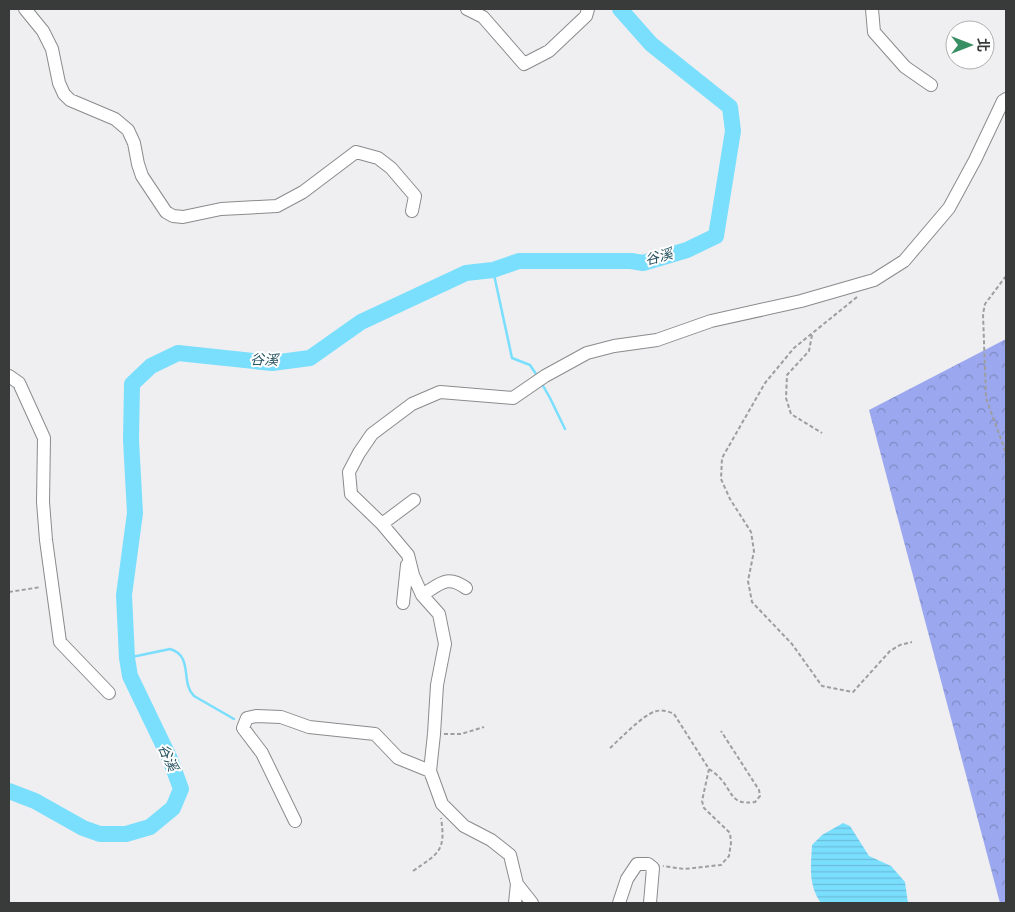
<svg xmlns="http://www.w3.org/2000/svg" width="1015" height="912" viewBox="0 0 1015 912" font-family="Overpass,'Noto Sans TC',sans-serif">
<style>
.forest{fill:url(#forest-crowns)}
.water{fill:url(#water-rules)}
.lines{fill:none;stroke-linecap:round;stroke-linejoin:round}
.stream{stroke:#7adefd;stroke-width:2.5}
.river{stroke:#7adefd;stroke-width:16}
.minor-casing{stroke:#8a8b8c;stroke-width:14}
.path{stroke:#9d9e9f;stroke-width:2;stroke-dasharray:4 2.5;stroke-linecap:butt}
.minor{stroke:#fff;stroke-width:12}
.labels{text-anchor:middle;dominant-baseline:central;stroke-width:4;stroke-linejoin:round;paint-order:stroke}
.water-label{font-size:14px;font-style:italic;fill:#285461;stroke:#fff}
</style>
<defs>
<pattern id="forest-crowns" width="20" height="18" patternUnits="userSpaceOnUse" patternTransform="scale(1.25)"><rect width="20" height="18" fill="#9ba8ef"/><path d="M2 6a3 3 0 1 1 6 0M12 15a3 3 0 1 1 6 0" fill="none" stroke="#7f8ac3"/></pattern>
<pattern id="water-rules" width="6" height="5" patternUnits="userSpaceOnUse" patternTransform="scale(1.25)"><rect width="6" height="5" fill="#7adefd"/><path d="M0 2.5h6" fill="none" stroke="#6abfda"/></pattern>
</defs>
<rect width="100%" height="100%" fill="#efeff1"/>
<path class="forest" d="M1006,339V903H1000L869,410Z"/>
<path class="water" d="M843,823L850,826L869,856L891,866L905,882L908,903H821C808,885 811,866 812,845L822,835Z"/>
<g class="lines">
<path class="stream" d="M493,270L512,358L530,365L538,377
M542,384L550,398L565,429
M127,658L170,649C194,656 180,683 194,696L234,719"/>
<path class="river" d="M9,791L35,801L83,828L100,834H126L150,827L173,808L181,789L170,759L130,676L127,658L124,595L135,513L131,440L132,384L151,366L178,353L272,363L310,358L361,322L466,273L493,270L519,261H631L643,263L687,250L716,236L733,131L730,107L651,44L620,9"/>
<g class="minor-casing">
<path id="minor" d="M25,9L43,31L52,49L59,83L64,94L70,100L115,119L128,130L134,143L138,164L142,176L166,212L173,216L183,217L221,209L277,206L303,192L356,152L378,158L391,168L415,196L412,211
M467,9L483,17L524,64L549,51L586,16L588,9
M872,9L874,32L905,67L931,85
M9,376L19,383L44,438L43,502L46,540L60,642L109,693
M382,524L414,500
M422,595C440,584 447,574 466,588
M403,603L407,565
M295,821L262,753L243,728L247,718L256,716L281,717L309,727L375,734L398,758L430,771
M515,903L517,884
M532,903L517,884L510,855L491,840L464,826L442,804L430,771L434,734L437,685L445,644L439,614L422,595L413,575L408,555L382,524L351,494L349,472L359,453L372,434L412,404L440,392L513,398L545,376L587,353L614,346L657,340L711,321L801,301L874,280L904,261L949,208L975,160L1003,101L1006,99
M619,903L627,879L637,864H648L653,868L650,903"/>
</g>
<path class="path" d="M1006,276L985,304L983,314L986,398L1006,453
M857,297L794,348L765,383L722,458L721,479L730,499L751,532L754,551L748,581L752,602L792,644L822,686L853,692L890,651L900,645L912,642
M812,335L809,351L787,375L786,398L791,414L822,433
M9,592L41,587
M444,734H461L484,727
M610,748C620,739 643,715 654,712C661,709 668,711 674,714L709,769L702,801L704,808L730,833L731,843L729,856L721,865L684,869L663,866
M709,769C712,771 716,774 718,776C733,790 729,806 755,802L760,796L759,790L721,731
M413,871C439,853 446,851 441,818"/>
<use href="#minor" class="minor"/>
</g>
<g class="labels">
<g class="water-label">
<text transform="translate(659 258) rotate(-15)">谷溪</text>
<text transform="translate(264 361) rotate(2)">谷溪</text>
<text transform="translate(167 758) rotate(66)">谷溪</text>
</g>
</g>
<rect width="1015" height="912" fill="none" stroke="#393a3a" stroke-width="20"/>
<g transform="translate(970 45) rotate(90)"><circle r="24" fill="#ffffff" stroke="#b0b0b0"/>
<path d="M0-4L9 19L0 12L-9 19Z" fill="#388f63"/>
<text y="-8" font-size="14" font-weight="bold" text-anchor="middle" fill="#393a3a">北</text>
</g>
</svg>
